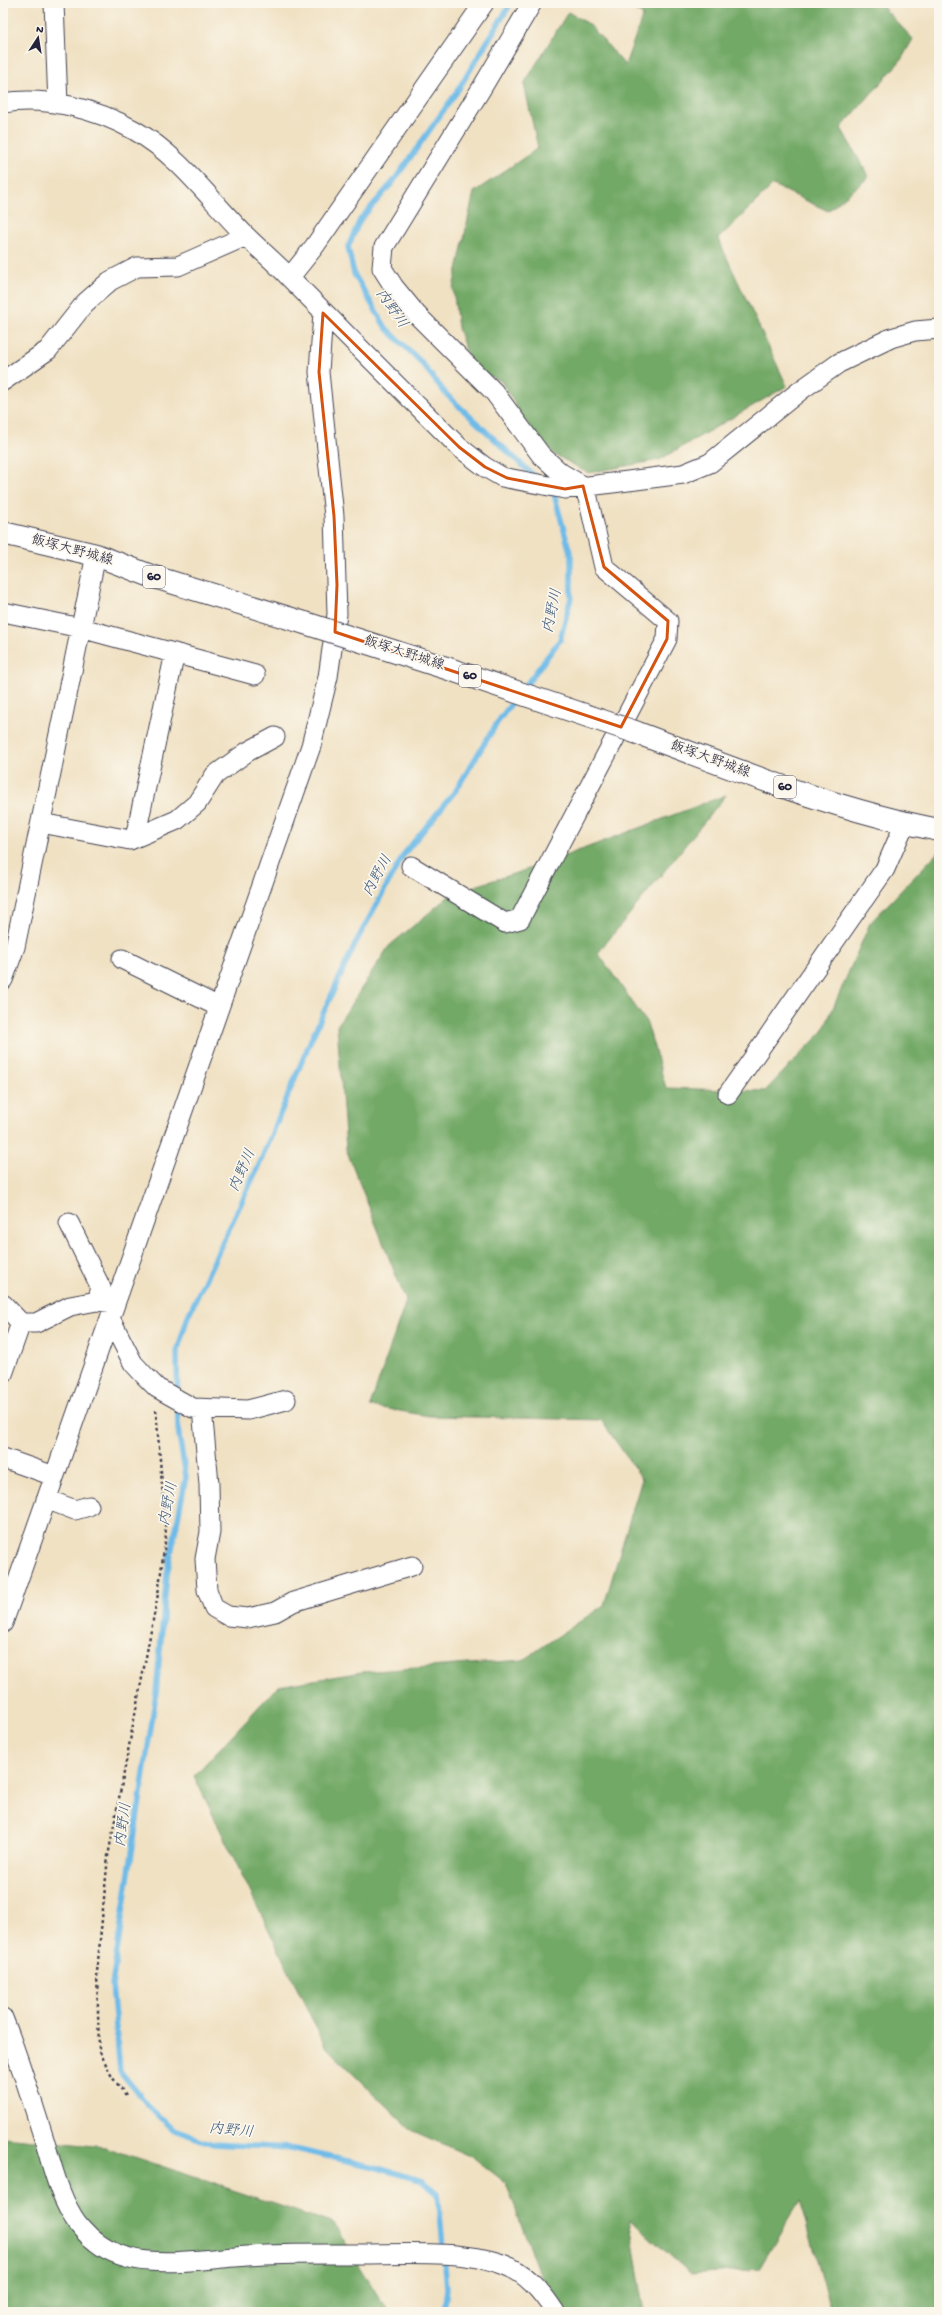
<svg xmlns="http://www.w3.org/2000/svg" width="942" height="2315" viewBox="0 0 942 2315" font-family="'Gochi Hand','Klee One',sans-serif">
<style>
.forest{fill:#72a966;stroke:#4a6650}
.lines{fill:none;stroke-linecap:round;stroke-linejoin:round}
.stream{stroke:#6ebbe8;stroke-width:5.5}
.minor-casing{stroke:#413f4f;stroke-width:21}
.major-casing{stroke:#413f4f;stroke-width:24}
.path{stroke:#413f4f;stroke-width:2.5;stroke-dasharray:3 3;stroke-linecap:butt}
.minor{stroke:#fff;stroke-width:19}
.major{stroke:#fff;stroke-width:22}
.major-bridge-casing{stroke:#413f4f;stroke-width:24;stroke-linecap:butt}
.major-bridge{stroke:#fff;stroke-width:22}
.marked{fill:none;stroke:#d45411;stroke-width:3;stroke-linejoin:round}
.labels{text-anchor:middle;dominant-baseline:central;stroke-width:3.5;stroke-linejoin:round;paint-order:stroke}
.shield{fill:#fbf7ec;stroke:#636270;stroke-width:1}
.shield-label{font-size:13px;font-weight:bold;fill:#22223b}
.street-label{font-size:14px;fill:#22223b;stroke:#fbf7ec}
.water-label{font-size:15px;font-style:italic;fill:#3d5878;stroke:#fbf7ec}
</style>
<rect width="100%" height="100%" fill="#fbf7ec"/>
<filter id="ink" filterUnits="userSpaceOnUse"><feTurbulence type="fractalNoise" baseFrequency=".025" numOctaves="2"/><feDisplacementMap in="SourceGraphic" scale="8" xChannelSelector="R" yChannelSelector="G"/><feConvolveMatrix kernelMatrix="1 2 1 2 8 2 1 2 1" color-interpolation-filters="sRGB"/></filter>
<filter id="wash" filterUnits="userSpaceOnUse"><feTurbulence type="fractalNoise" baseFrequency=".012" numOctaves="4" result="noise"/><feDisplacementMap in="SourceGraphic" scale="16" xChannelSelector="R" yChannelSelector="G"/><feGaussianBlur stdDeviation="0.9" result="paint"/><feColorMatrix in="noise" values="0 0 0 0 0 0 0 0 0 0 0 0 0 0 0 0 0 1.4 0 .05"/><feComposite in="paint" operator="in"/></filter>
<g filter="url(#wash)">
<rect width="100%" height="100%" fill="#f0e1c3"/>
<path class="forest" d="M624,3H879L913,39L901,60L841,128L869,177L828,211L773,185L718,239L787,386L659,460L588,473L554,454L525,421L501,381L485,374L468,357L458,328L453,288L474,192L538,148L524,84L568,12L589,24L625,65L643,15Z
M726,795L598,953L647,1023L666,1088L765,1091L823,1031L870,923L939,851V2312H832L800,2200L759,2269L691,2274L629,2219L645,2312H563L537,2268L506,2183L474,2158L413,2131L325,2046L194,1776L278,1686L362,1672L523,1660L604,1605L642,1479L601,1420L429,1416L370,1406L406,1301L346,1149L337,1026L389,946L453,893L538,866Z
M3,2137L105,2147L334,2224L388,2312H3Z"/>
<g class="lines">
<path class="stream" d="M511,3L456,93L393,182L360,220L348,247L354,274L386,328L420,361L446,394L535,477
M523,689L560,640L571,598V556L554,494L551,491
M444,2312L447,2288L438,2193L423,2181L370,2166L290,2148L213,2144L174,2130L147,2104L120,2071L112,1985L156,1694L167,1574L186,1477L178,1429L177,1352L188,1316L259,1165L310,1042L355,944L404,854L456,790L497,723L516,697"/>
</g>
</g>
<g filter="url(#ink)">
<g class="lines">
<g class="minor-casing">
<path id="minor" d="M54,3L58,104
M3,103C47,96 96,109 134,130C179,155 210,200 246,236C260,250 276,263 290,278C346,334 402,391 459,447L485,467L502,477L565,489L683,474L710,463L801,390L839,363L891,338L915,331L939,329
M290,277L314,247L484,3
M3,381L48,350L85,303L110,281L137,267L178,266L246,236
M3,612L81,628L255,675
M41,823L130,840L177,820L197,803L215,775L247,752L275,737
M135,838L175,653
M411,866L505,923L520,919L667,639L668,621L604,567L588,498L583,486L561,473L541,455L494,392L417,315L394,287L382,268L384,247L483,86L532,3
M122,959L219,1007
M3,980L15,947L96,555
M728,1094L885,869L905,823
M69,1223L101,1288L97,1301
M3,1304L21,1323H36L70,1306L97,1301L115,1303
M110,1318L133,1363L145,1376L157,1388L193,1408L248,1410L286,1400
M3,1374L21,1323
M202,1409L209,1484L210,1532L205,1559L207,1590L214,1608L228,1616L248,1618L275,1612L293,1602L412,1566
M3,1458L54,1476
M46,1499L75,1510L89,1506
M3,1623L311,746L328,677L337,614L334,516L319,372L323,313
M3,2018C19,2058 31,2098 44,2139C51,2163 59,2194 72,2215C77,2224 88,2236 96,2242C134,2272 191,2260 235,2257C277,2253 318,2254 360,2254C402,2254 462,2250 502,2264C526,2272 542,2292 555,2312"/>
</g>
<g class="major-casing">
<path id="major" d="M3,533L96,555L151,576L305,623
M635,732C734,769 835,810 939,830"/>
</g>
<path class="path" d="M126,2095L112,2077L99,2050L97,1972L108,1856L158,1594L166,1535L156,1409"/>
<use href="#minor" class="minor"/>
<use href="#major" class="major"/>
<g class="major-bridge-casing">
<path id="major-bridge" d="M305,623L446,668L635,732"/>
</g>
<use href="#major-bridge" class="major-bridge"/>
</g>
</g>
<path class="marked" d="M323,313L459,447L485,467L507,478L565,489L583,486L604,567L668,621L667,639L621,727L335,632L337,585L334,516L319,372Z"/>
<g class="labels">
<g class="shield">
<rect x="143" y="566" width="22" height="22" rx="3"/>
<rect x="459" y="665" width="22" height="22" rx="3"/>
<rect x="774" y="776" width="22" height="22" rx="3"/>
</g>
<g class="shield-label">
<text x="154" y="577">60</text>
<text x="470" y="676">60</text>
<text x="785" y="787">60</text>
</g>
<g class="street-label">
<text transform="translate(72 551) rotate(15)">飯塚大野城線</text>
<text transform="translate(404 654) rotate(18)">飯塚大野城線</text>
<text transform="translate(710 760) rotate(20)">飯塚大野城線</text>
</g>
<g class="water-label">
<text transform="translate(391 309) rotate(55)">内野川</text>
<text transform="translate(553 611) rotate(-78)">内野川</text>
<text transform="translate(378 876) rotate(-61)">内野川</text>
<text transform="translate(243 1171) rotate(-66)">内野川</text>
<text transform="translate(169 1504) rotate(-79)">内野川</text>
<text transform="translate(124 1825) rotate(-82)">内野川</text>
<text transform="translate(231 2131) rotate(6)">内野川</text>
</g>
</g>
<rect width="942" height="2315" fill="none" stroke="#fbf7ec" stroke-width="16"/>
<g transform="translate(38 38) rotate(12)" stroke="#fbf7ec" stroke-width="3" paint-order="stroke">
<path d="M0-3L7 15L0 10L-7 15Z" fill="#22223b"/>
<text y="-6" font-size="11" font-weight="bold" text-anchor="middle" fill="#22223b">N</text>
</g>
</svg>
